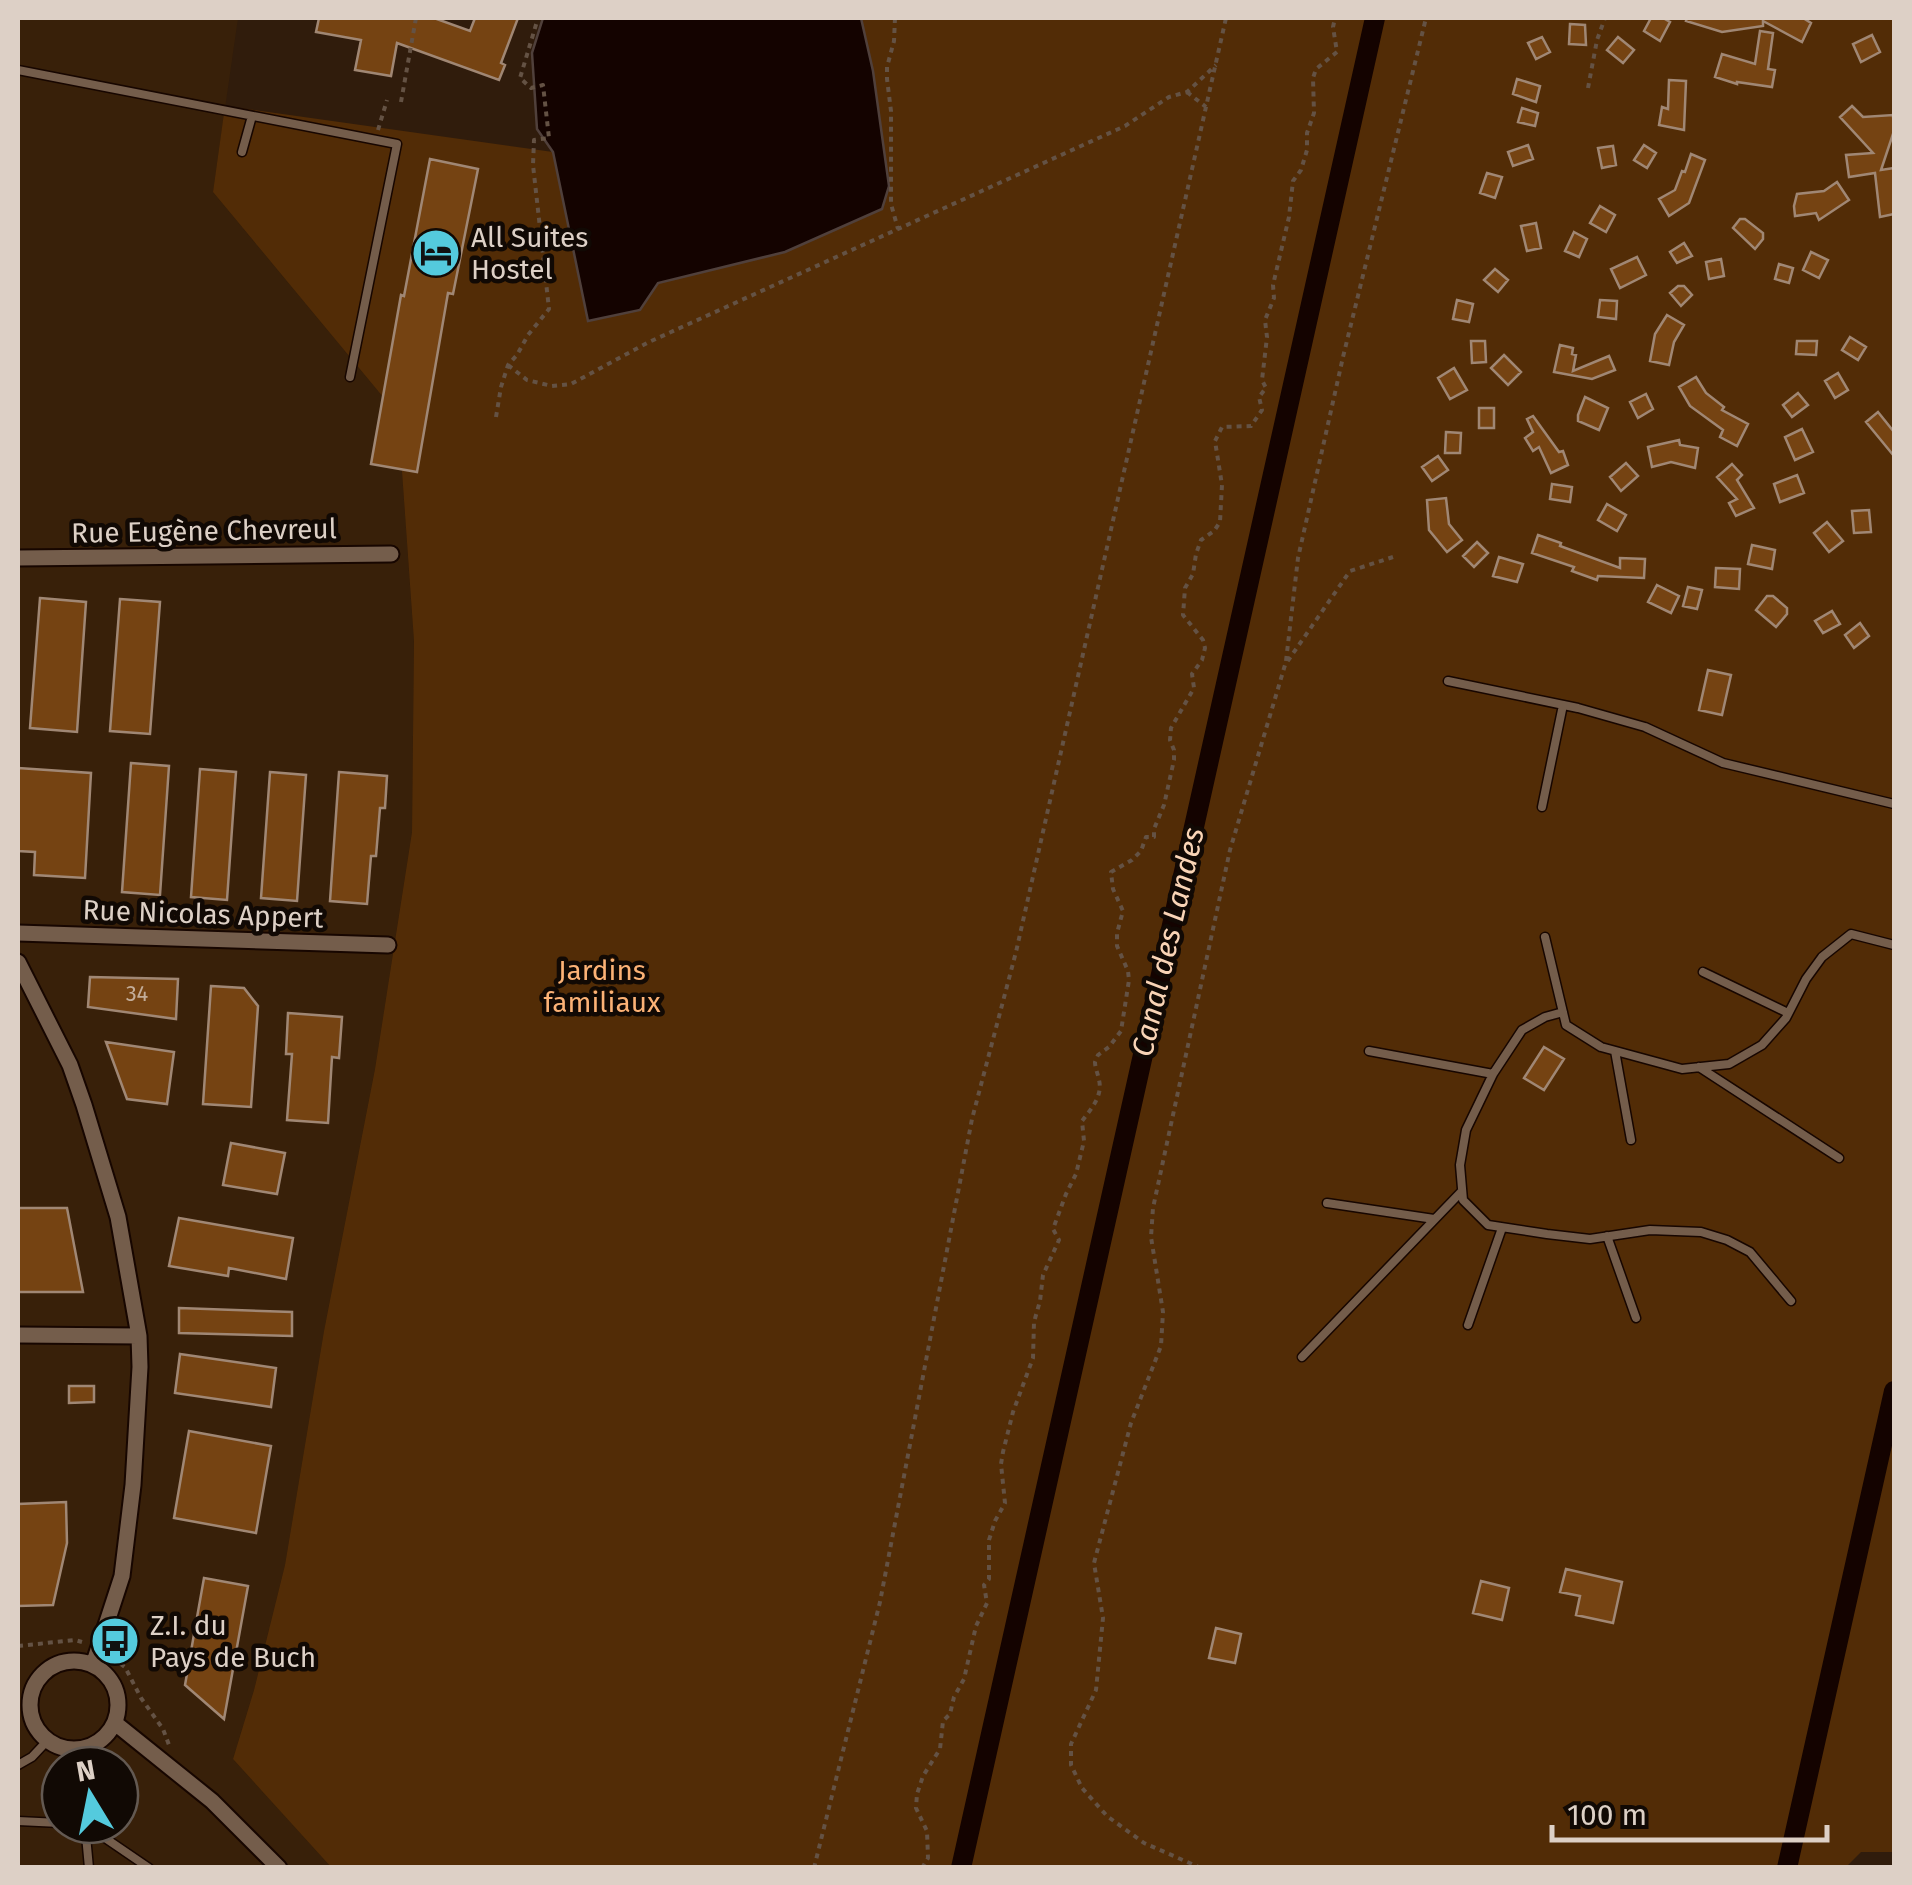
<svg xmlns="http://www.w3.org/2000/svg" width="1912" height="1885" viewBox="0 0 1912 1885" font-family="'Fira Sans',sans-serif">
<style>
.built{fill:#382009;fill-rule:evenodd}
.green{fill:#522c06}
.water{fill:#140300;stroke:#50403b;stroke-width:2.5}
.lines{fill:none;stroke-linecap:round;stroke-linejoin:round}
.canal{stroke:#140300;stroke-width:20}
.building{fill:#754312;stroke:#a08774;stroke-width:2.5}
.lane-casing{stroke:#170600;stroke-width:11}
.street-casing{stroke:#170600;stroke-width:19}
.path{stroke:#645244;stroke-width:4;stroke-dasharray:5 5;stroke-linecap:butt}
.lane{stroke:#745d4b;stroke-width:8}
.street{stroke:#745d4b;stroke-width:15}
.labels{text-anchor:middle;dominant-baseline:central;stroke-width:9;stroke-linejoin:round;paint-order:stroke}
.number-label{font-size:22px;fill:#c3ad99}
.poi-label{font-size:28px;fill:#ddd0c6;stroke:#110904;text-anchor:start}
.street-label{font-size:28px;fill:#ddd0c6;stroke:#110904}
.park-label{font-size:28px;fill:#fcb276;stroke:#110904}
.water-label{font-size:30px;font-style:italic;fill:#f9d4b6;stroke:#110904}
</style>
<rect width="100%" height="100%" fill="#301c0c"/>
<path class="built" d="M18,18H238L213,192L398,415L414,641L412,832L375,1069L324,1331L285,1565L254,1690L233,1759L331,1867H18ZM60,1765H120V1825H60Z"/>
<path class="green" d="M861,18H1894V1852H1861L1845,1868L331,1867L233,1759L254,1690L285,1565L324,1331L375,1069L412,832L414,641L398,415L213,192L225,106L553,152L589,320L640,310L658,283L785,252L873,71Z"/>
<path class="water" d="M543,18H861L873,71L889,186L882,209L785,252L658,283L640,310L588,321L553,152L537,129L532,53Z"/>
<g class="lines">
<path class="canal" d="M961,1868L1375,18
M1787,1868L1894,1391"/>
</g>
<path class="building" d="M319,18H434L470,31L475,18H518L501,63L505,65L499,80L397,43L391,76L355,70L361,40L316,32Z
M1651,18H1663L1670,22L1660,41L1644,31Z
M1687,18H1803L1811,23L1802,42L1763,21V26L1722,32L1686,21Z
M1570,24L1585,25L1586,45L1569,44Z
M1760,31L1773,33L1768,69L1775,70L1772,87L1737,82V84L1715,77L1722,54L1755,64Z
M1872,35L1880,52L1861,62L1853,44Z
M1542,37L1550,52L1536,59L1528,43Z
M1618,37L1634,50L1623,63L1607,50Z
M1517,79L1540,86L1536,102L1513,94Z
M1669,80L1686,81L1684,130L1659,125L1662,107L1668,109Z
M1852,106L1863,117L1893,115L1894,131L1881,170L1894,168V214L1880,217L1875,173L1849,177L1846,155L1873,153L1840,117Z
M1522,108L1538,113L1535,126L1518,122Z
M1528,145L1533,159L1513,166L1508,152Z
M1644,145L1656,153L1647,168L1634,160Z
M1613,146L1616,165L1602,168L1598,148Z
M1691,154L1705,160L1689,203L1669,216L1659,199L1675,190L1682,171L1685,172Z
M430,159L478,169L453,294L448,293L417,472L371,464L401,295L404,296Z
M1487,173L1502,177L1495,198L1480,193Z
M1837,182L1849,200L1819,220L1816,213L1795,216L1794,206L1797,194L1824,191Z
M1600,206L1615,215L1606,232L1590,223Z
M1740,219H1745L1763,233V239L1755,249L1733,228Z
M1536,223L1541,248L1527,251L1521,226Z
M1574,232L1587,239L1579,257L1565,251Z
M1684,243L1692,256L1677,263L1670,252Z
M1811,252L1828,260L1819,278L1803,270Z
M1637,257L1646,275L1620,288L1611,269Z
M1721,259L1724,276L1709,279L1706,262Z
M1779,264L1793,268L1789,283L1775,279Z
M1495,269L1508,280L1498,292L1484,280Z
M1678,286H1684L1692,295L1681,306L1670,293Z
M1457,300L1473,304L1469,322L1453,319Z
M1600,300L1617,301L1616,319L1598,317Z
M1667,315L1684,325L1674,342L1669,365L1650,361L1655,334Z
M1850,337L1866,347L1858,360L1842,350Z
M1471,341H1485L1486,362L1472,363Z
M1797,341H1817L1816,355L1796,354Z
M1560,345L1573,348L1572,354L1576,355L1573,371L1609,356L1615,370L1592,379L1554,372Z
M1504,355L1521,372L1508,385L1491,368Z
M1454,368L1467,390L1450,399L1438,378Z
M1838,373L1848,390L1835,398L1825,381Z
M1696,377L1706,393L1724,407L1722,410L1748,424L1737,446L1720,437L1723,430L1690,406L1679,387Z
M1798,393L1808,405L1792,417L1783,405Z
M1646,394L1653,409L1638,418L1630,402Z
M1585,397L1608,408L1599,430L1578,421V415Z
M1479,408H1494V428H1479Z
M1878,412L1894,432V456L1866,422Z
M1533,416L1559,452L1563,451L1568,465L1551,473L1539,447L1533,451L1525,438L1533,432L1527,419Z
M1802,429L1813,452L1795,460L1785,437Z
M1446,432L1461,433L1460,453H1445Z
M1679,440L1680,445L1698,448L1695,468L1671,462L1652,467L1648,447Z
M1438,456L1448,470L1432,481L1422,467Z
M1626,463L1638,476L1621,491L1610,477Z
M1732,464L1742,475L1737,480L1754,508L1736,516L1729,503L1737,499L1717,477Z
M1797,475L1804,493L1780,502L1774,484Z
M1552,484L1572,487L1570,502L1550,499Z
M1446,498L1449,524L1462,540L1447,552L1429,530L1427,500Z
M1607,504L1626,515L1617,531L1598,520Z
M1869,510L1871,532L1854,533L1852,511Z
M1827,522L1843,541L1829,552L1814,533Z
M1538,535L1561,543L1560,546L1620,568V558L1645,559L1644,578L1598,576L1597,580L1572,571L1574,567L1532,553Z
M1477,542L1488,553L1474,567L1463,556Z
M1752,545L1775,550L1772,569L1748,564Z
M1499,557L1523,564L1517,582L1493,576Z
M1716,568L1740,569L1739,589L1715,587Z
M1657,585L1679,596L1671,613L1648,602Z
M1688,587L1702,590L1697,609L1683,606Z
M1767,596H1773L1787,608V614L1776,627L1756,610Z
M40,598L86,602L77,732L30,728Z
M120,599L160,602L150,734L110,731Z
M1832,611L1840,624L1823,633L1815,621Z
M1860,623L1869,636L1854,648L1845,635Z
M1708,670L1731,675L1722,715L1699,710Z
M131,763L169,766L160,895L122,892Z
M18,768L91,773L85,878L34,875L35,852L18,851Z
M200,769L236,772L227,900L191,897Z
M270,772L306,775L297,901L261,898Z
M339,772L387,776L385,808H380L376,856H371L367,904L330,901Z
M90,977L178,979L176,1019L88,1007Z
M211,986L244,988L258,1006L251,1107L203,1104Z
M288,1013L342,1017L339,1058L332,1057L328,1123L287,1120L292,1054H286Z
M106,1042L174,1052L167,1104L127,1099Z
M1544,1047L1564,1059L1544,1090L1524,1078Z
M231,1143L285,1153L277,1194L223,1185Z
M18,1208H67L83,1292H18Z
M179,1218L293,1238L286,1279L229,1268L228,1276L169,1266Z
M179,1308L292,1312V1336L179,1333Z
M180,1354L276,1368L271,1407L175,1393Z
M69,1386H94V1402L69,1403Z
M189,1431L271,1446L256,1533L174,1518Z
M66,1502L67,1543L53,1605L18,1606V1504Z
M1566,1569L1622,1582L1613,1623L1576,1615L1580,1596L1560,1592Z
M204,1578L248,1586L224,1719L185,1685Z
M1481,1581L1509,1588L1502,1620L1473,1613Z
M1216,1628L1241,1634L1235,1663L1209,1658Z"/>
<g class="lines">
<g class="lane-casing">
<path id="lane" d="M18,70L397,144L350,377
M242,152L252,116
M1448,681L1578,708L1645,727L1723,763L1894,804
M1542,807L1563,705
M1545,937L1566,1025L1601,1047L1682,1069L1729,1064L1762,1045L1786,1018L1806,979L1822,957L1851,934L1894,945
M1703,972L1788,1013
M1563,1012L1545,1017L1522,1030L1493,1074L1466,1130L1460,1165L1463,1200L1488,1225L1547,1234L1590,1239L1650,1230L1701,1232L1727,1240L1750,1252L1791,1301
M1369,1051L1493,1074
M1615,1051L1631,1140
M1699,1067L1839,1158
M1327,1203L1434,1219
M1607,1236L1636,1318
M1468,1325L1502,1228
M1302,1357L1462,1191
M18,1765L32,1757L47,1741
M18,1821L60,1823
M85,1825L89,1868
M86,1825L149,1868"/>
</g>
<g class="street-casing">
<path id="street" d="M18,558L391,554
M18,933L388,945
M18,962L70,1065L84,1105L118,1217L139,1336L140,1367L133,1485L122,1576L93,1665
M18,1335L139,1336
M30 1705a44 44 0 1 1 88 0a44 44 0 1 1-88 0Z
M115,1723L212,1801L279,1868"/>
</g>
<path class="path" d="M895,18L894,41L887,67V79L891,111V204L898,229
M1588,88L1597,40L1605,18
M1187,92L1206,107
M401,102L416,18
M378,130L387,100
M508,365L527,380L552,386L571,384L649,342L1125,126L1169,97L1187,92L1216,65
M496,417L501,387L508,365L517,355L528,335L549,309L533,165L534,140L549,138L543,85L531,88L520,78L538,18
M1286,661L1298,558L1343,357L1426,18
M18,1646L75,1640L82,1642
M112,1658L125,1667L141,1698L163,1729L169,1745
M814,1868L880,1602L972,1119L1016,952L1226,18
M922,1868L928,1858L927,1831L916,1808L917,1794L923,1776L940,1749L943,1721L950,1714L954,1697L964,1679L976,1626L987,1603L984,1585L989,1579V1540L995,1521L1005,1503L1001,1464L1003,1452L1013,1412L1033,1358L1034,1322L1040,1301L1043,1275L1059,1240L1053,1229L1066,1194L1076,1174L1084,1141L1082,1121C1091,1109 1103,1096 1099,1080C1098,1074 1095,1068 1095,1062L1098,1055L1109,1047L1121,1031L1129,980L1128,971L1117,946V933L1123,911L1113,889L1111,872L1132,860L1141,851L1146,837H1154V829L1164,805L1174,760V750L1170,740L1171,728L1194,688L1192,674L1202,660L1205,648L1203,640L1183,615L1185,588L1193,574L1196,554L1201,540L1214,531L1220,522L1222,485L1215,441L1222,427L1251,426L1262,410L1259,397L1266,388L1262,380L1267,337L1265,320L1274,298L1273,285L1289,217L1293,181L1301,170L1307,150V133L1314,113L1313,78L1316,69L1337,52L1333,27L1335,18
M1201,1868L1144,1843L1107,1816L1082,1788L1071,1765V1744L1096,1690L1103,1618L1094,1563L1131,1423L1161,1346L1163,1312L1151,1237L1153,1208L1230,850L1285,665L1350,571L1393,557"/>
<use href="#lane" class="lane"/>
<use href="#street" class="street"/>
</g>
<defs>
<g id="hotel-disc" transform="scale(2.5)"><circle r="9.5" fill="#54cadd" stroke="#110904"/><path d="M-6-4.5h1.5V1H6V5H4.5V3h-9V5H-6ZM-4 0a1.8 1.8 0 1 1 3.6 0ZM.5 0V-2.5h3Q6-2.5 6 0Z" fill="#111"/></g>
<g id="bus-disc" transform="scale(2.5)"><circle r="9.5" fill="#54cadd" stroke="#110904"/><path d="M-5-6H5V4H4V6H2V4H-2V6H-4V4H-5ZM-3.5-4V0h7V-4ZM-3.5 1.2v1.5H-2V1.2ZM2 1.2v1.5H3.5V1.2Z" fill="#111"/></g>
</defs>
<g fill-rule="evenodd">
<use href="#hotel-disc" x="436" y="253"/>
<use href="#bus-disc" x="115" y="1641"/>
</g>
<g class="labels">
<g class="number-label">
<text x="137" y="993">34</text>
</g>
<g class="poi-label">
<text x="471" y="237">All Suites<tspan x="471" dy="32">Hostel</tspan></text>
<text x="150" y="1625">Z.I. du<tspan x="150" dy="32">Pays de Buch</tspan></text>
</g>
<g class="street-label">
<text transform="translate(204 531) rotate(-1)">Rue Eugène Chevreul</text>
<text transform="translate(203 914) rotate(2)">Rue Nicolas Appert</text>
</g>
<g class="park-label">
<text x="602" y="970">Jardins<tspan x="602" dy="32">familiaux</tspan></text>
</g>
<g class="water-label">
<text transform="translate(1168 942) rotate(-77)">Canal des Landes</text>
</g>
</g>
<rect width="1912" height="1885" fill="none" stroke="#ddd0c6" stroke-width="40"/>
<g transform="translate(90 1795) rotate(350)"><circle r="48" fill="#110904" stroke="#635952" stroke-width="2.5"/>
<path d="M0-8L18 38L0 25L-18 38Z" fill="#54cadd"/>
<text y="-15" font-size="28" font-weight="bold" text-anchor="middle" fill="#ddd0c6">N</text>
</g>
<path d="M1552 1825v15h275v-15" fill="none" stroke="#ddd0c6" stroke-width="5"/>
<text x="1567" y="1825" font-size="30" fill="#ddd0c6" stroke="#110904" stroke-width="8" paint-order="stroke">100 m</text>
</svg>
